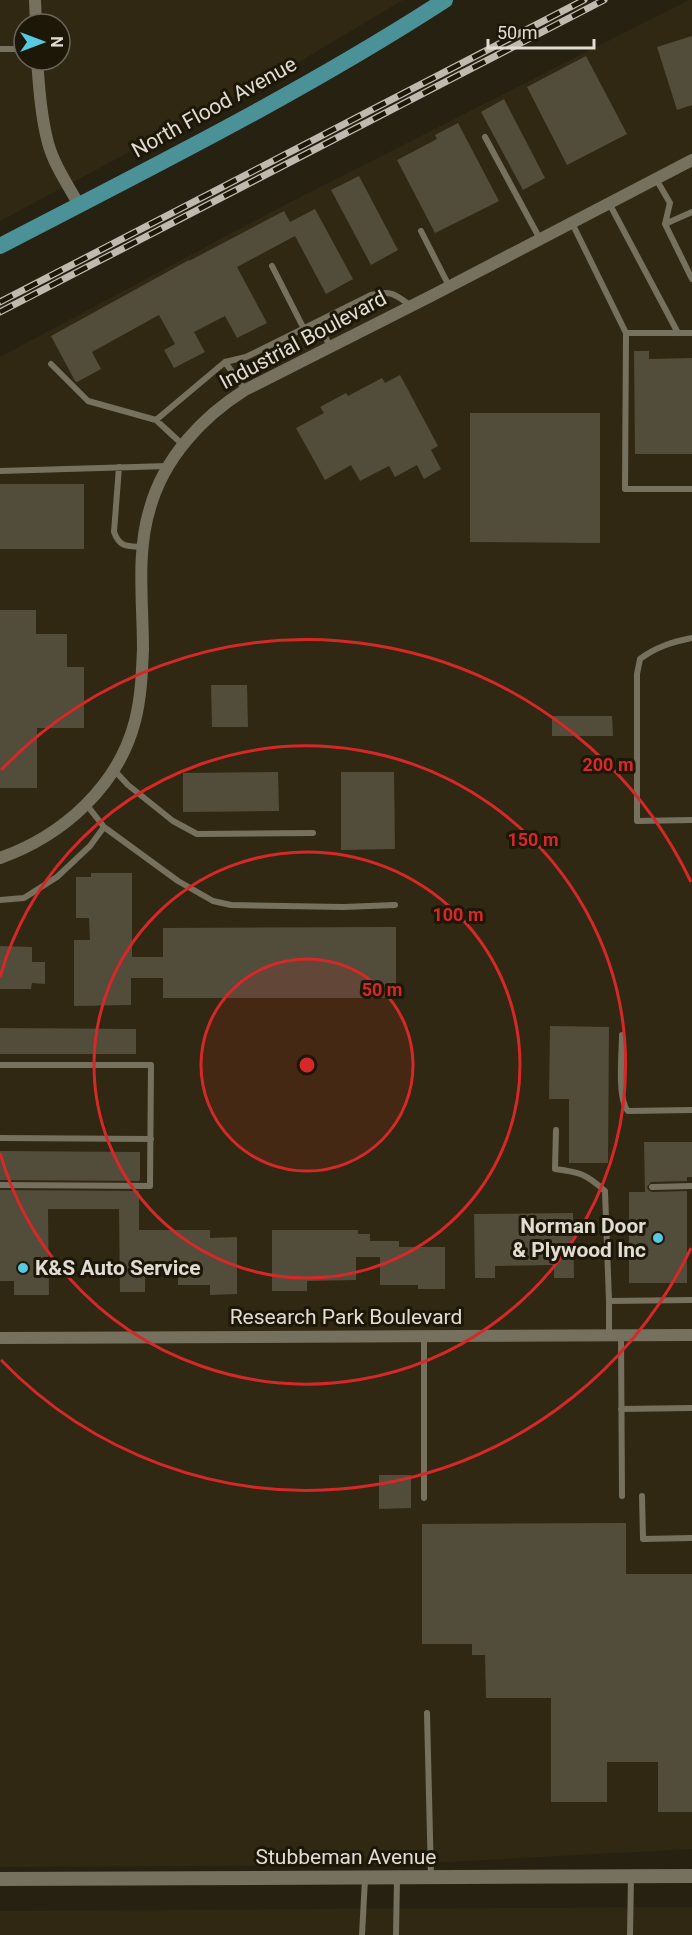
<svg xmlns="http://www.w3.org/2000/svg" width="692" height="1935" viewBox="0 0 692 1935" font-family="Roboto,sans-serif">
<style>
.built{fill:#302812;fill-rule:evenodd}
.building{fill:#524c3b}
.lines{fill:none;stroke-linecap:round;stroke-linejoin:round}
.service{stroke:#76705e;stroke-width:6}
.minor{stroke:#76705e;stroke-width:12}
.tertiary{stroke:#76705e;stroke-width:14}
.primary{stroke:#4b9198;stroke-width:16}
.rail-casing{stroke:#bfbaaf;stroke-width:7}
.rail{stroke:#1d1708;stroke-width:4.5;stroke-dasharray:14;stroke-linecap:butt}
.ring{fill:none;stroke:#d62828;stroke-width:3}
.poi-dot{fill:#57c9e2;stroke:#1d1708;stroke-width:2}
.labels{text-anchor:middle;dominant-baseline:central;stroke-width:6;stroke-linejoin:round;paint-order:stroke}
.street-label{font-size:21px;fill:#e0dcd2;stroke:#1d1708}
.poi-label{font-size:21px;font-weight:bold;fill:#e0dcd2;stroke:#1d1708;text-anchor:end}
.centre{fill:#d62828;stroke:#1d1708;stroke-width:3}
.ring-label{font-size:18px;text-anchor:middle;font-weight:bold;fill:#d62828;stroke:#1d1708;stroke-width:6;stroke-linejoin:round;paint-order:stroke}
</style>
<rect width="100%" height="100%" fill="#262111"/>
<path class="built" d="M0,0H403L299,62L0,221ZM24,24H60V60H24Z
M689,0H692V1849L391,1865L0,1867V357L273,211Z
M692,1907V1935H0V1911Z"/>
<path class="building" d="M692,36V105L677,110L657,47Z
M586,56L627,134L567,165L527,87Z
M504,99L545,178L523,190L481,112Z
M458,123L499,201L435,233L397,160L437,139L435,135Z
M359,176L398,250L371,265L331,190Z
M315,209L353,279L326,294L295,236L237,267L267,323L237,338L225,316L194,332L205,352L174,368L164,350L175,344L159,315L92,352L101,369L77,382L75,381L51,336L189,260V261L284,211L290,222Z
M634,351H649V359L692,358V454H635Z
M400,375L438,446L431,450L441,469L424,479L417,465L395,477L389,466L360,481L351,465L325,480L296,428L324,413L320,407L346,393L348,396L382,378L385,383Z
M470,413H600V543L470,542Z
M0,484H84V549H0Z
M0,610H36V634H67V667H84V728H37V788H0Z
M211,685H247L248,727H212Z
M552,716H612L613,736H552Z
M278,772L279,811L183,812V773Z
M341,772H394L395,849L341,850Z
M91,873H132V957H163V928L396,927V998H163V978H131V1005L74,1006V940H90L89,918H76V877H91Z
M0,946L32,947V962H45V984L32,983L31,989H0Z
M550,1026L609,1027L608,1163H569V1099H549Z
M0,1028L136,1029V1054H0Z
M644,1142H692V1177H687V1181L651,1182L647,1187L648,1190L652,1192L687,1191V1283H629V1192H645Z
M0,1151L140,1152V1179L139,1181L0,1180Z
M0,1190L139,1191V1230H210V1238L237,1237V1294L210,1295V1285H178V1271L167,1270L145,1271V1292H120L119,1209H48L49,1295H14V1281H0Z
M573,1213L574,1278H554V1265L495,1266V1278H475L474,1214Z
M272,1230H358V1234H370V1241H399V1247H445V1289H418V1285H380V1257H356V1280L307,1281V1291H272Z
M379,1475H411V1508L379,1509Z
M626,1523V1574H692V1812H658V1762H607V1802H551V1698H486L485,1655H472V1644H422V1524Z"/>
<g class="lines">
<path class="service" d="M0,49H24
M485,137L540,239
M656,179L670,203L665,224L692,279
M609,203L678,333
M572,223L626,333H692
M665,224L692,212
M421,231L449,286
M272,266L304,329
M317,322L330,346
M626,333L625,489H692
M225,362L246,357L371,295C391,290 395,294 411,306
M51,364L88,401L156,420L183,445
M156,420L225,362L245,390
M119,467L114,532C120,548 127,546 143,547
M0,471L168,466
M692,638C672,642 656,647 640,659L637,674V821L692,820
M114,770L128,785L173,821L197,834L313,833
M104,827L178,881L213,901L231,905L343,907L395,905
M0,900L24,898L57,877L90,846L104,827L86,804
M622,1035C622,1053 617,1099 628,1111L692,1110
M0,1065H151L150,1186L0,1185
M556,1130L555,1169C580,1172 586,1174 605,1191L609,1301L692,1300
M0,1138L151,1139
M652,1187L692,1186
M609,1301V1336
M424,1336V1498
M621,1336L622,1496
M621,1409L692,1408
M642,1496L643,1539L692,1538
M427,1713L431,1877
M362,1935L365,1879
M396,1935L397,1879
M630,1935L631,1877"/>
<path class="minor" d="M35,0L36,24
M37,60C39,87 41,116 48,143C54,165 68,185 79,205
M0,858C62,836 118,787 135,721C141,698 142,673 143,649C143,602 136,553 150,508C164,458 202,417 245,390L433,295L692,160
M0,1338L692,1335"/>
<path class="tertiary" d="M0,1879L692,1876"/>
<path class="primary" d="M0,246C150,168 303,92 445,0"/>
<g class="rail-casing">
<path id="rail" d="M0,302L584,0
M0,312L604,0"/>
</g>
<use href="#rail" class="rail"/>
</g>
<circle cx="307" cy="1065" r="106" fill="#d62828" fill-opacity=".12"/>
<g class="ring">
<circle cx="307" cy="1065" r="106"/>
<circle cx="307" cy="1065" r="213"/>
<path d="M0 977A319 319 0 1 1 0 1153"/>
<path d="M691 1248A425 425 0 0 1 1 1360M1 770A425 425 0 0 1 691 882"/>
</g>
<g class="poi-dot">
<circle cx="658" cy="1238" r="6"/>
<circle cx="23" cy="1268" r="6"/>
</g>
<g class="labels">
<g class="street-label">
<text transform="translate(214 107) rotate(-29)">North Flood Avenue</text>
<text transform="translate(303 340) rotate(-28)">Industrial Boulevard</text>
<text x="346" y="1317">Research Park Boulevard</text>
<text x="346" y="1857">Stubbeman Avenue</text>
</g>
<g class="poi-label">
<text x="646" y="1226">Norman Door<tspan x="646" dy="24">&amp; Plywood Inc</tspan></text>
<text x="35" y="1268" text-anchor="start">K&amp;S Auto Service</text>
</g>
</g>
<circle cx="307" cy="1065" r="9" class="centre"/>
<g class="ring-label">
<text x="608" y="771">200 m</text>
<text x="533" y="846">150 m</text>
<text x="458" y="921">100 m</text>
<text x="382" y="996">50 m</text>
</g>
<g transform="translate(42 42) rotate(90)"><circle r="28" fill="#1d1708" stroke="#6b6659" stroke-width="1.5"/>
<path d="M0-4.5L10 22L0 15L-10 22Z" fill="#57c9e2"/>
<text y="-9" font-size="16" font-weight="bold" text-anchor="middle" fill="#e0dcd2">N</text>
</g>
<path d="M488 39v9h106v-9" fill="none" stroke="#e0dcd2" stroke-width="3"/>
<text x="497" y="39" font-size="18" fill="#e0dcd2" stroke="#1d1708" stroke-width="4.5" paint-order="stroke">50 m</text>
</svg>
